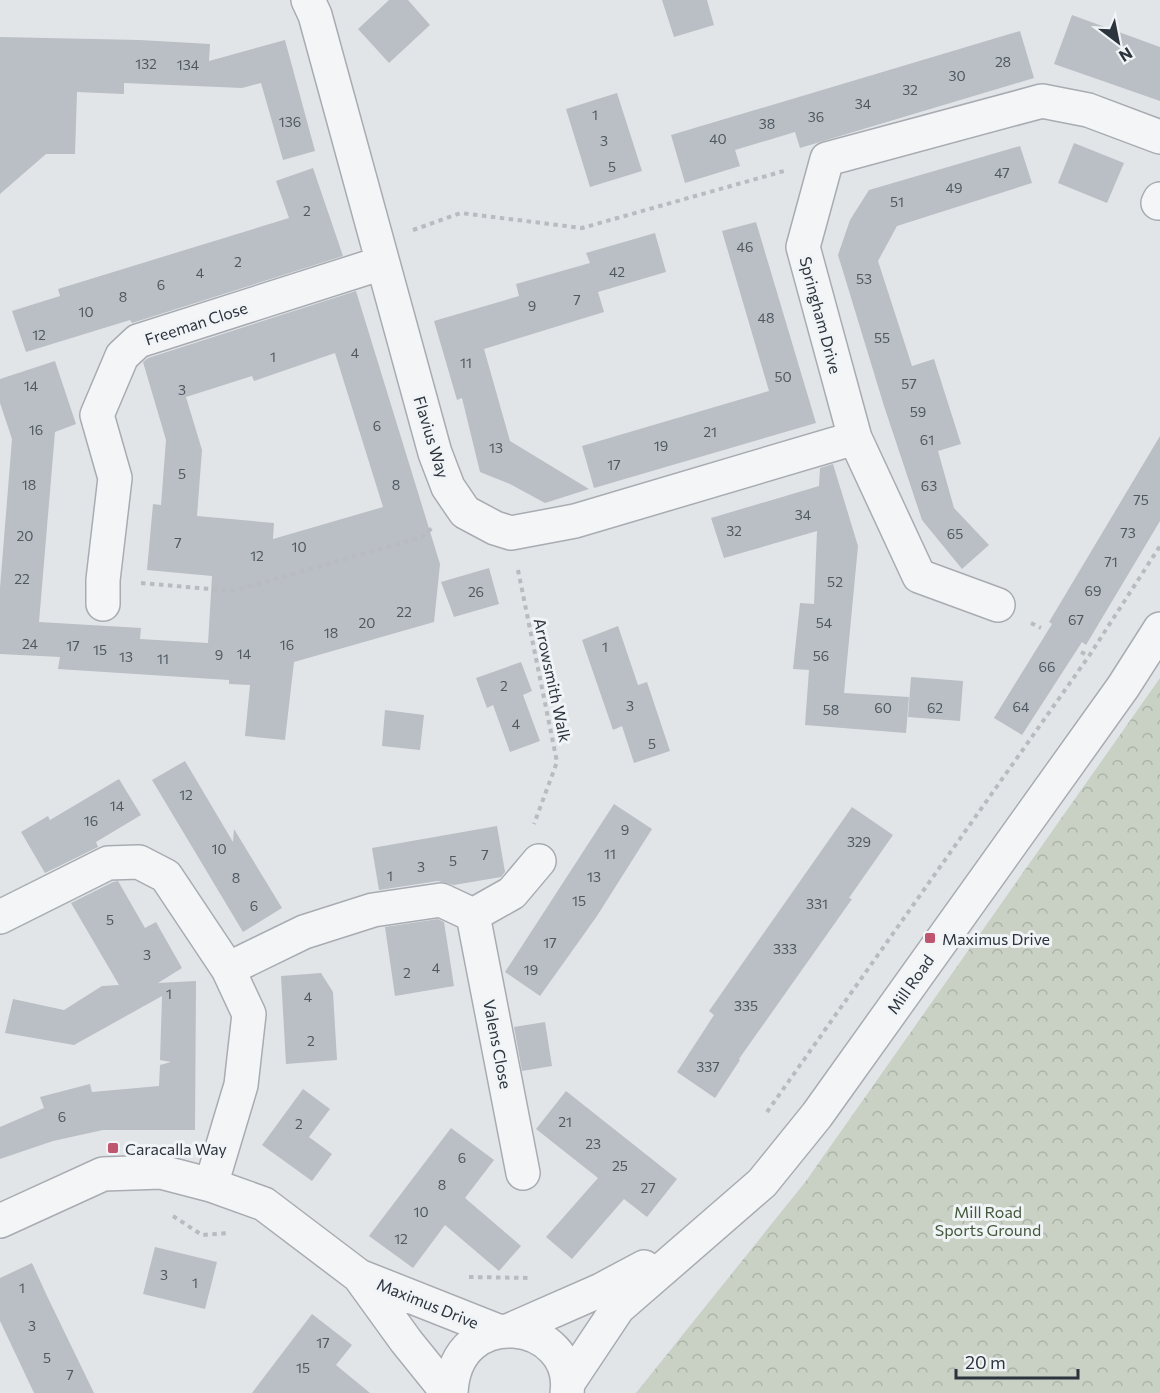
<svg xmlns="http://www.w3.org/2000/svg" width="1160" height="1393" viewBox="0 0 1160 1393" font-family="Commissioner,sans-serif">
<style>
.forest{fill:url(#forest-crowns)}
.building{fill:#b9bfc5;fill-rule:evenodd}
.lines{fill:none;stroke-linecap:round;stroke-linejoin:round}
.minor-casing{stroke:#a8acb2;stroke-width:36}
.tertiary-casing{stroke:#a8acb2;stroke-width:36}
.path{stroke:#b8bbc0;stroke-width:4;stroke-dasharray:4.5 4.5;stroke-linecap:butt}
.minor{stroke:#f4f5f7;stroke-width:33}
.tertiary{stroke:#f4f5f7;stroke-width:33}
.poi-dot{fill:#bf556f;stroke:#f1f4f6;stroke-width:2}
.labels{text-anchor:middle;dominant-baseline:central;stroke-width:6;stroke-linejoin:round;paint-order:stroke}
.number-label{font-size:14px;fill:#4f5760}
.street-label{font-size:16px;fill:#2c343e;stroke:#f1f4f6}
.poi-label{font-size:16px;fill:#2c343e;stroke:#f1f4f6;text-anchor:start}
.park-label{font-size:16px;fill:#43583b;stroke:#f1f4f6}
</style>
<defs>
<pattern id="forest-crowns" width="20" height="18" patternUnits="userSpaceOnUse" patternTransform="scale(1.5)"><rect width="20" height="18" fill="#c8d1c4"/><path d="M2 6a3 3 0 1 1 6 0M12 15a3 3 0 1 1 6 0" fill="none" stroke="#acb4a9"/></pattern>
</defs>
<rect width="100%" height="100%" fill="#e2e5e8"/>
<path class="forest" d="M1160,678V1393H636L806,1181Z"/>
<path class="building" d="M389,0H408L430,25L389,63L358,29Z
M662,0H707L714,25L674,37Z
M1072,15L1160,47V101L1054,64Z
M1020,31L1034,78L800,148L795,132L735,150L740,166L685,183L671,135Z
M0,37L140,40L210,44L209,61L285,40L315,151L283,160L261,83L242,88L124,83V94L77,92L75,154H46L0,194Z
M617,93L642,171L590,187L566,109Z
M1074,143L1124,163L1107,203L1058,183Z
M1020,146L1032,183L897,226L878,261L912,366L934,359L961,444L938,451L954,508L989,545L962,569L922,520L884,406L838,255L850,220L869,190Z
M313,168L343,256L132,323L130,320L26,352L12,311L60,296L58,289L289,218L276,181Z
M756,222L816,423L594,488L582,446L769,391L722,231Z
M655,233L666,272L598,292L604,312L484,349L510,441L589,489L545,503L510,484L480,472L462,398L457,400L434,321L519,296L516,284L590,263L586,253Z
M356,291L440,564L434,622L294,662L285,740L245,736L250,685L229,684V680L58,669L60,657L0,654V588L12,439L0,403V379L55,361L76,424L55,432L39,622L141,628L140,639L208,643L212,576L147,570L153,504L161,505L166,440L143,362L148,358ZM335,353L383,507L273,539L274,523L197,516L202,450L186,397L252,376L254,381Z
M1160,436V521L1086,645L1082,642L1022,735L994,718L1052,624L1049,622Z
M833,464L858,546L844,693L909,697L906,733L805,725L809,670L793,669L800,603L814,604L817,531L724,558L711,518L819,486L820,468Z
M489,568L499,604L454,617L441,582Z
M618,626L638,685L647,682L670,751L634,763L622,726L613,730L582,640Z
M521,662L532,691L523,695L540,741L510,752L493,705L487,708L476,678Z
M911,677L963,681L960,721L908,717Z
M385,710L424,715L420,750L382,746Z
M185,761L233,842L234,829L282,908L243,932L152,780Z
M119,779L141,815L96,842L98,847L45,873L21,832L48,816L50,820Z
M614,804L652,829L597,916L540,996L505,972Z
M852,807L893,835L849,898L852,899L739,1059L740,1060L715,1098L677,1072L714,1015L709,1011Z
M497,826L505,872L501,877L454,885L438,881L379,890L372,848Z
M118,881L145,928L156,922L182,968L158,983L196,981L195,1130H103L53,1141L0,1159V1127L44,1108L40,1097L90,1084L92,1092L159,1086L160,1065L171,1062L160,1060L162,996L74,1045L5,1033L13,999L64,1010L102,986L119,985L71,903L113,882Z
M438,919L444,922L454,986L395,996L385,927Z
M321,973L333,992L337,1060L286,1064L281,976Z
M545,1022L552,1066L522,1071L514,1027Z
M303,1089L330,1109L309,1137L332,1154L312,1181L262,1145Z
M566,1091L677,1179L647,1217L624,1199L572,1259L546,1237L598,1178L536,1129Z
M451,1128L494,1160L465,1198L521,1246L499,1271L445,1225L413,1268L369,1236Z
M155,1247L217,1262L205,1309L143,1294Z
M32,1263L47,1296L94,1393H34L0,1321V1278Z
M312,1314L352,1345L336,1365L370,1393H252Z"/>
<g class="lines">
<g class="minor-casing">
<path id="minor" d="M308,0L315,15L435,453L448,487L465,512L495,528L511,533L575,521L855,438
M1158,203L1160,199
M103,604V580L115,478L97,415L122,356L138,341L382,263
M998,605L919,576L855,438L803,247L827,159L1042,101L1088,110L1160,137
M473,915L512,893L539,861
M0,917L108,863L139,862L166,876L228,969L249,1014L241,1085L211,1185
M228,969L304,932L373,910L441,900L473,915L523,1173
M0,1221L103,1174L161,1172L211,1185L264,1204L359,1276L498,1331
M359,1276L406,1341L448,1393"/>
</g>
<g class="tertiary-casing">
<path id="tertiary" d="M510,1330L601,1290L644,1267
M568,1383L618,1308L762,1183L817,1115L1123,687L1160,629
M451,1393C455,1301 577,1320 567,1393"/>
</g>
<path class="path" d="M413,230L461,213L582,228L784,171
M518,570L557,762L534,824
M141,583L233,591L422,537L432,528
M1031,623L1041,628
M1081,652L1089,656
M767,1112L1089,656L1160,546
M173,1216L202,1235L229,1233
M469,1277L531,1278"/>
<use href="#minor" class="minor"/>
<use href="#tertiary" class="tertiary"/>
</g>
<g class="poi-dot">
<rect x="924" y="932" width="12" height="12" rx="3"/>
<rect x="107" y="1142" width="12" height="12" rx="3"/>
</g>
<g class="labels">
<g class="number-label">
<text x="1003" y="61">28</text>
<text x="146" y="63">132</text>
<text x="188" y="64">134</text>
<text x="957" y="75">30</text>
<text x="910" y="89">32</text>
<text x="863" y="103">34</text>
<text x="595" y="114">1</text>
<text x="816" y="116">36</text>
<text x="290" y="121">136</text>
<text x="767" y="123">38</text>
<text x="718" y="138">40</text>
<text x="604" y="140">3</text>
<text x="612" y="166">5</text>
<text x="1002" y="172">47</text>
<text x="954" y="187">49</text>
<text x="897" y="201">51</text>
<text x="307" y="210">2</text>
<text x="745" y="246">46</text>
<text x="238" y="261">2</text>
<text x="617" y="271">42</text>
<text x="200" y="272">4</text>
<text x="864" y="278">53</text>
<text x="161" y="284">6</text>
<text x="123" y="296">8</text>
<text x="577" y="299">7</text>
<text x="532" y="305">9</text>
<text x="86" y="311">10</text>
<text x="766" y="317">48</text>
<text x="39" y="334">12</text>
<text x="882" y="337">55</text>
<text x="355" y="352">4</text>
<text x="273" y="356">1</text>
<text x="466" y="362">11</text>
<text x="783" y="376">50</text>
<text x="909" y="383">57</text>
<text x="31" y="385">14</text>
<text x="182" y="389">3</text>
<text x="918" y="411">59</text>
<text x="377" y="425">6</text>
<text x="36" y="429">16</text>
<text x="710" y="431">21</text>
<text x="927" y="439">61</text>
<text x="661" y="445">19</text>
<text x="496" y="447">13</text>
<text x="614" y="464">17</text>
<text x="182" y="473">5</text>
<text x="29" y="484">18</text>
<text x="396" y="484">8</text>
<text x="929" y="485">63</text>
<text x="1141" y="499">75</text>
<text x="803" y="514">34</text>
<text x="734" y="530">32</text>
<text x="1128" y="532">73</text>
<text x="955" y="533">65</text>
<text x="25" y="535">20</text>
<text x="178" y="542">7</text>
<text x="299" y="546">10</text>
<text x="257" y="555">12</text>
<text x="1111" y="561">71</text>
<text x="22" y="578">22</text>
<text x="835" y="581">52</text>
<text x="1093" y="590">69</text>
<text x="476" y="591">26</text>
<text x="404" y="611">22</text>
<text x="1076" y="619">67</text>
<text x="367" y="622">20</text>
<text x="824" y="622">54</text>
<text x="331" y="632">18</text>
<text x="30" y="643">24</text>
<text x="287" y="644">16</text>
<text x="73" y="645">17</text>
<text x="605" y="646">1</text>
<text x="100" y="649">15</text>
<text x="244" y="653">14</text>
<text x="219" y="654">9</text>
<text x="821" y="655">56</text>
<text x="126" y="656">13</text>
<text x="163" y="658">11</text>
<text x="1047" y="666">66</text>
<text x="504" y="685">2</text>
<text x="630" y="705">3</text>
<text x="1021" y="706">64</text>
<text x="883" y="707">60</text>
<text x="935" y="707">62</text>
<text x="831" y="709">58</text>
<text x="516" y="723">4</text>
<text x="652" y="743">5</text>
<text x="186" y="794">12</text>
<text x="117" y="805">14</text>
<text x="91" y="820">16</text>
<text x="625" y="829">9</text>
<text x="859" y="841">329</text>
<text x="219" y="848">10</text>
<text x="610" y="853">11</text>
<text x="485" y="854">7</text>
<text x="453" y="860">5</text>
<text x="421" y="866">3</text>
<text x="390" y="875">1</text>
<text x="594" y="876">13</text>
<text x="236" y="877">8</text>
<text x="579" y="900">15</text>
<text x="817" y="903">331</text>
<text x="254" y="905">6</text>
<text x="110" y="919">5</text>
<text x="550" y="942">17</text>
<text x="785" y="948">333</text>
<text x="147" y="954">3</text>
<text x="436" y="967">4</text>
<text x="531" y="969">19</text>
<text x="407" y="972">2</text>
<text x="169" y="993">1</text>
<text x="308" y="996">4</text>
<text x="746" y="1005">335</text>
<text x="311" y="1040">2</text>
<text x="708" y="1066">337</text>
<text x="62" y="1116">6</text>
<text x="565" y="1121">21</text>
<text x="299" y="1123">2</text>
<text x="593" y="1143">23</text>
<text x="462" y="1157">6</text>
<text x="620" y="1165">25</text>
<text x="442" y="1184">8</text>
<text x="648" y="1187">27</text>
<text x="421" y="1211">10</text>
<text x="401" y="1238">12</text>
<text x="164" y="1274">3</text>
<text x="195" y="1282">1</text>
<text x="22" y="1287">1</text>
<text x="32" y="1325">3</text>
<text x="323" y="1342">17</text>
<text x="47" y="1357">5</text>
<text x="303" y="1367">15</text>
<text x="70" y="1374">7</text>
</g>
<g class="street-label">
<text transform="translate(821 315) rotate(75)">Springham Drive</text>
<text transform="translate(196 323) rotate(-18)">Freeman Close</text>
<text transform="translate(432 437) rotate(73)">Flavius Way</text>
<text transform="translate(553 680) rotate(78)">Arrowsmith Walk</text>
<text transform="translate(910 984) rotate(-55)">Mill Road</text>
<text transform="translate(498 1044) rotate(79)">Valens Close</text>
<text transform="translate(428 1303) rotate(22)">Maximus Drive</text>
</g>
<g class="poi-label">
<text x="942" y="938">Maximus Drive</text>
<text x="125" y="1148">Caracalla Way</text>
</g>
<g class="park-label">
<text x="988" y="1211">Mill Road<tspan x="988" dy="18">Sports Ground</tspan></text>
</g>
</g>
<g transform="translate(1118 42) rotate(148)" stroke="#f1f4f6" stroke-width="4.5" paint-order="stroke">
<path d="M0-4.5L10 22L0 15L-10 22Z" fill="#2c343e"/>
<text y="-9" font-size="16" font-weight="bold" text-anchor="middle" fill="#2c343e">N</text>
</g>
<path d="M956 1369v9h122v-9" fill="none" stroke="#2c343e" stroke-width="3"/>
<text x="965" y="1369" font-size="18" fill="#2c343e" stroke="#f1f4f6" stroke-width="4.5" paint-order="stroke">20 m</text>
</svg>
